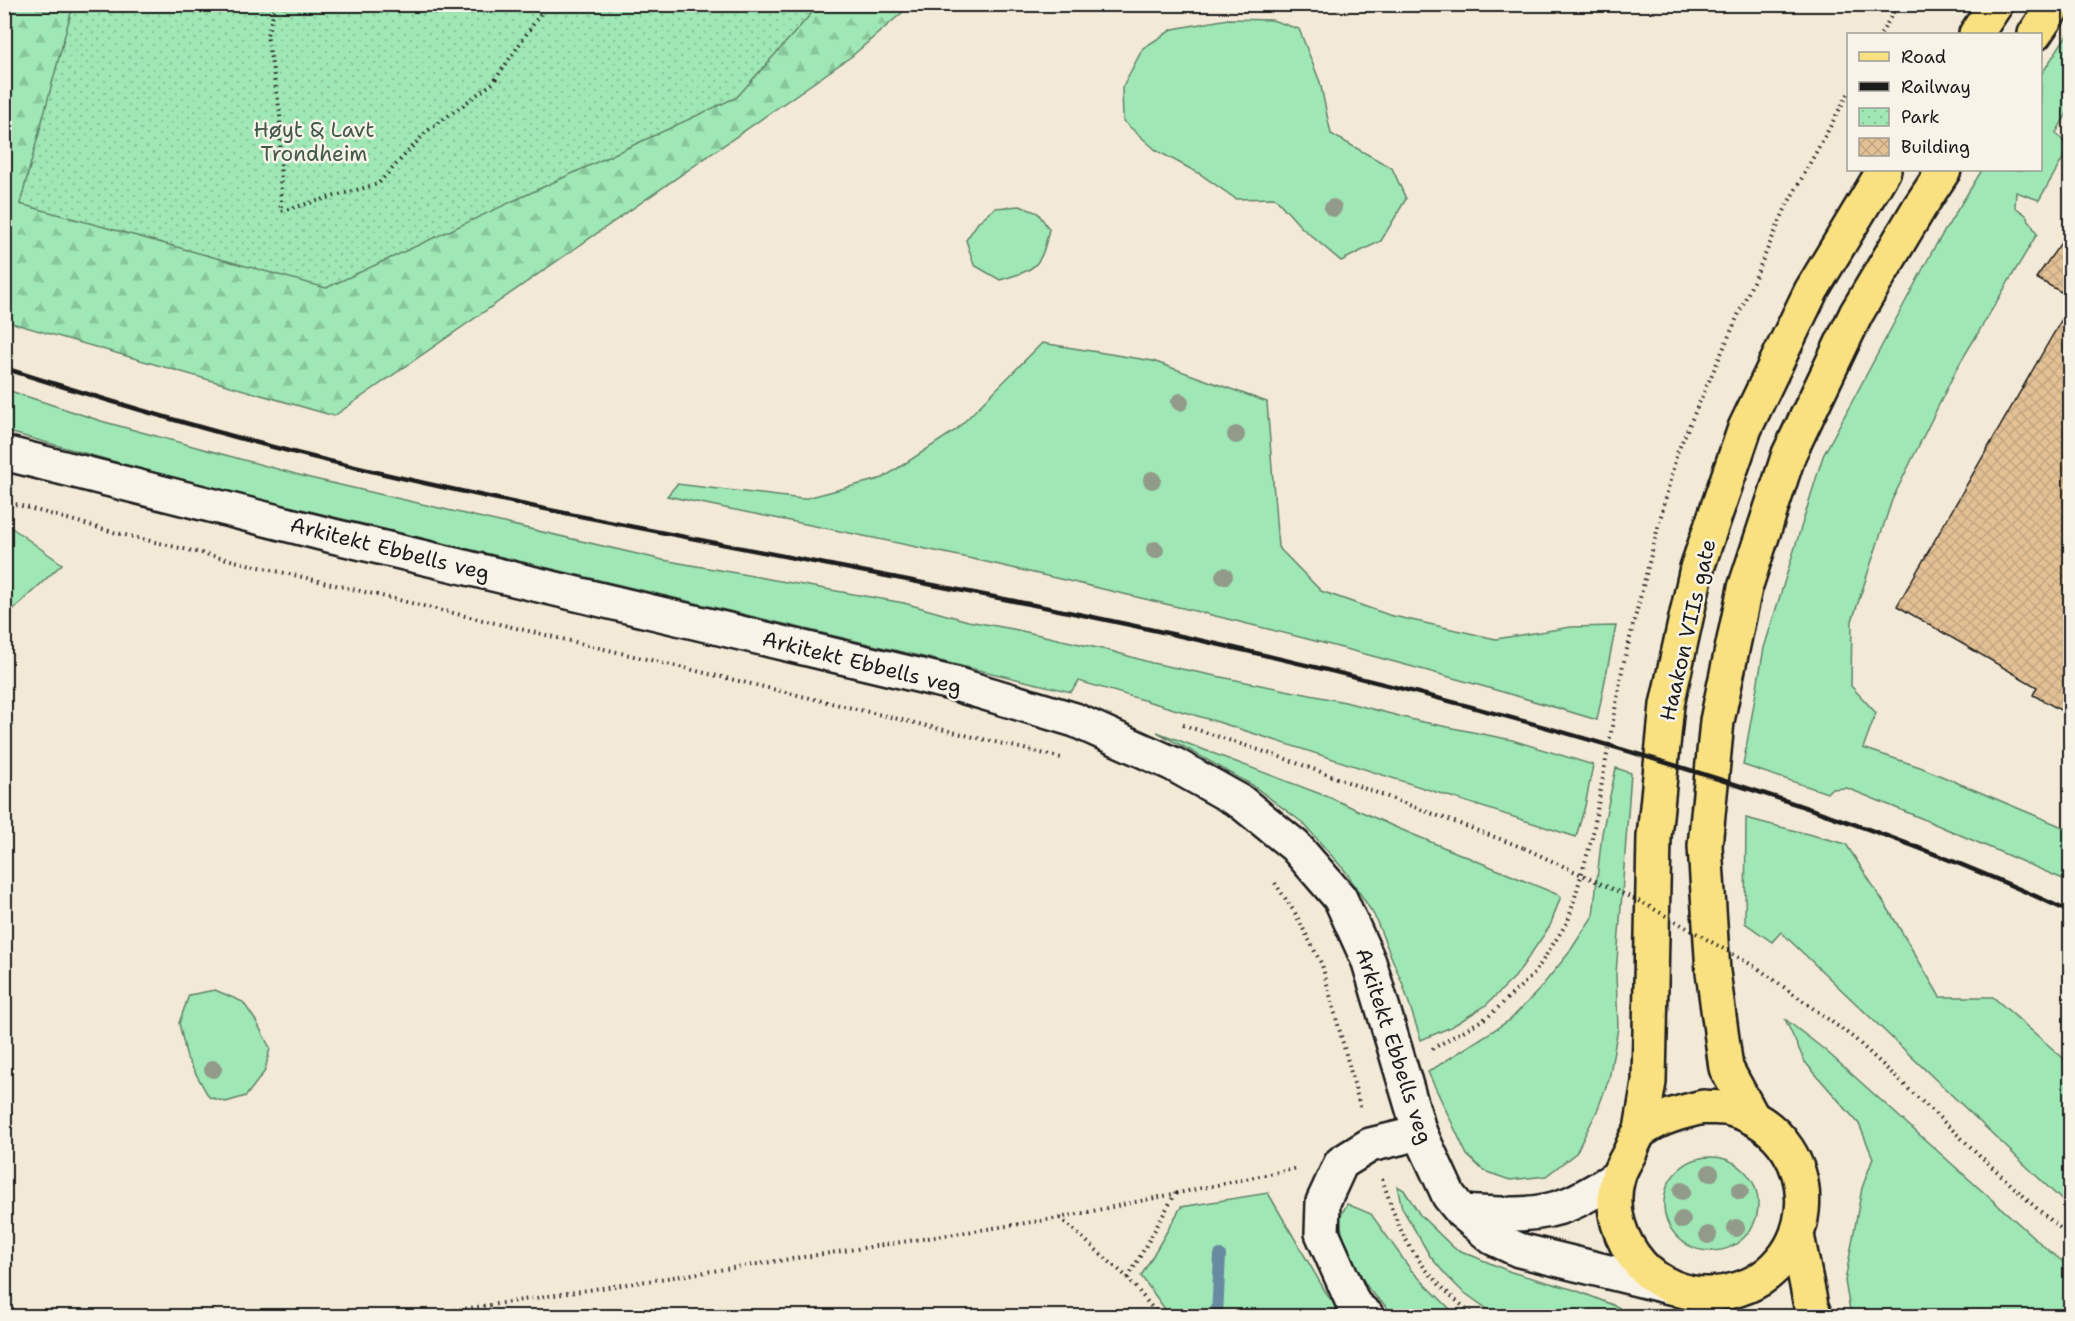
<svg xmlns="http://www.w3.org/2000/svg" width="2075" height="1321" font-family="'Shantell Sans',sans-serif">
  <style>
    .grass { fill: #9fe7b5; stroke: #5e8268; stroke-width: 1.5 }
    .forest { fill: url(#forest-firs); stroke: #5e8268; stroke-width: 1.5 }
    .park { fill: url(#park-dots); stroke: #5e8268; stroke-width: 1.5 }
    .lines { fill: none; stroke-linecap: round; stroke-linejoin: round }
    .stream { stroke: #698ba2; stroke-width: 12 }
    .building { fill: url(#building-cross-hatch); stroke: #1c1c1c; stroke-width: 1.5 }
    .minor-casing { stroke: #1c1c1c; stroke-width: 38 }
    .major-casing { stroke: #1c1c1c; stroke-width: 38 }
    .path { stroke: #1c1c1c; stroke-width: 4; stroke-dasharray: 1.5 4.5; stroke-linecap: butt }
    .minor { stroke: #f7f3e8; stroke-width: 33 }
    .major { stroke: #f9e181; stroke-width: 33 }
    .rail { stroke: #1c1c1c; stroke-width: 4.5 }
    .path-bridge { stroke: #1c1c1c; stroke-width: 4; stroke-dasharray: 1.5 4.5; stroke-linecap: butt }
    .tree { fill: #929a89 }
    .labels { text-anchor: middle; dominant-baseline: central; stroke-width: 5; stroke-linejoin: round; paint-order: stroke }
    .park-label { font-size: 21px; fill: #43594a; stroke: #f7f3e8 }
    .street-label { font-size: 21px; fill: #1c1c1c; stroke: #f7f3e8 }
  </style>
  <defs>
    <pattern id="forest-firs" width="22" height="20" patternUnits="userSpaceOnUse" patternTransform="scale(1.5)"><rect width="22" height="20" fill="#9fe7b5"/><path d="M5 1l3.5 6h-7zM16 11l3.5 6h-7z" fill="#88c69b"/></pattern>
    <pattern id="park-dots" width="8" height="8" patternUnits="userSpaceOnUse" patternTransform="scale(1.5)"><rect width="8" height="8" fill="#9fe7b5"/><path d="M2 2h.1M6 6h.1" fill="none" stroke="#88c69b" stroke-width="1.8" stroke-linecap="round"/></pattern>
    <pattern id="building-cross-hatch" width="8" height="8" patternUnits="userSpaceOnUse" patternTransform="scale(1.5)"><rect width="8" height="8" fill="#e3c195"/><path d="M0 0l8 8M0 8l8-8" fill="none" stroke="#c2a580"/></pattern>
  </defs>
  <rect width="100%" height="100%" fill="#f3e9d7"/>
  <filter id="ink" filterUnits="userSpaceOnUse"><feTurbulence type="fractalNoise" baseFrequency=".0167" numOctaves="2"/><feDisplacementMap in="SourceGraphic" scale="12" xChannelSelector="R" yChannelSelector="G"/><feConvolveMatrix kernelMatrix="1 2 1 2 8 2 1 2 1" color-interpolation-filters="sRGB"/></filter>
  <g filter="url(#ink)">
    <!-- grass -->
    <g class="grass">
      <path d="M1228,19L1272,20L1299,29L1320,82L1331,134L1392,168L1406,199L1381,241L1341,261L1302,228L1275,198L1236,199L1200,174L1157,151L1123,121L1122,88L1143,48L1173,29Z"/>
      <path d="M2070,30V108L2056,133L2069,148L2039,200L2016,192L2015,207L2026,215L2037,234L1957,368L1892,500L1852,621L1851,686L1876,713L1863,748L1920,767L2070,830V882L1916,816L1847,788L1831,789L1827,793L1743,765L1764,648L1823,456L1934,248L1982,170H2040L2041,75Z"/>
      <path d="M1020,206L1038,213L1049,229C1041,267 1037,269 1000,280L974,265L966,240L979,221L995,208Z"/>
      <path d="M1042,343L1153,361L1267,402L1278,547L1321,591L1389,615L1496,639L1571,627L1616,626L1597,720C1408,662 1217,615 1025,571C906,543 786,521 667,496L677,484L803,499L883,478L956,430Z"/>
      <path d="M4,389L101,421L310,478L663,560L904,603L968,621L1013,629L1111,651L1152,663L1345,702L1418,721L1512,740L1593,765L1585,806L1576,837L1218,722L1079,681L1071,692L195,484L5,431Z"/>
      <path d="M5,523L62,564L5,617L4,523Z"/>
      <path d="M1157,732L1331,798L1395,827L1561,896L1550,926L1515,977L1485,1006L1451,1027L1421,1040L1403,985L1374,915L1346,872L1303,823L1252,785Z"/>
      <path d="M1616,768L1631,773L1616,974L1618,1028L1609,1079L1597,1111L1576,1153L1546,1176L1510,1180L1484,1171L1467,1155L1428,1072L1510,1020L1537,992L1568,954L1593,916L1602,833Z"/>
      <path d="M1746,818L1846,844L1890,912L1940,997H1993L2070,1064V1208L1781,932L1772,942L1745,923Z"/>
      <path d="M215,990L243,1002L256,1021L270,1048L265,1071L246,1096L226,1102L209,1097L187,1058L179,1023L189,995Z"/>
      <path d="M1785,1019L1826,1051L2049,1251L2070,1267V1316H1851L1845,1281L1862,1188L1873,1158L1859,1124L1805,1062Z"/>
      <circle cx="1711" cy="1204" r="47"/>
      <path d="M1397,1186L1404,1190L1420,1215L1454,1248L1511,1272L1575,1290L1618,1307L1628,1316H1497L1462,1291L1445,1274L1430,1256L1402,1208Z"/>
      <path d="M1268,1193L1328,1296L1346,1316H1170L1141,1276L1181,1207Z"/>
      <path d="M1347,1204L1371,1214L1411,1270L1457,1316H1396L1370,1291L1351,1260L1342,1234L1340,1217Z"/>
    </g>
    <!-- forest -->
    <path class="forest" d="M4,5H911L852,56L334,416L5,321Z"/>
    <!-- park -->
    <path class="park" d="M73,5V4L819,5L737,97L326,288L20,204Z"/>
    <g class="lines">
      <!-- stream -->
      <path class="stream" d="M1217,1316L1220,1255"/>
    </g>
    <!-- building -->
    <g class="building">
      <path d="M2070,230V297L2036,278Z"/>
      <path d="M2070,305V706L2069,705L2064,712L2033,695L2037,687L1897,606Z"/>
    </g>
    <g class="lines">
      <!-- minor casing -->
      <g class="minor-casing">
        <g id="minor">
          <path d="M4,453L333,536L955,684L1075,720L1173,764L1241,802L1295,846L1340,898L1369,962L1420,1133L1449,1196L1462,1212L1493,1238L1519,1250L1670,1287"/>
          <path d="M1462,1212C1498,1214 1535,1218 1569,1204C1586,1197 1602,1186 1618,1177"/>
          <path d="M1367,1316L1354,1305L1322,1233L1323,1202L1341,1163L1370,1145L1420,1133"/>
        </g>
      </g>
      <!-- major casing -->
      <g class="major-casing">
        <g id="major">
          <path d="M1976,34L1996,4"/>
          <path d="M2035,34L2055,4"/>
          <path d="M1703,1107C1712,1108 1722,1107 1730,1109C1836,1138 1823,1288 1710,1294C1685,1295 1658,1284 1641,1265C1620,1241 1609,1209 1618,1177C1620,1169 1626,1160 1630,1152C1633,1145 1637,1133 1644,1129C1661,1117 1682,1112 1703,1107Z"/>
          <path d="M1753,1118L1726,1068L1713,972L1705,846L1717,721L1745,588L1789,454L1856,314L1919,208L1944,170"/>
          <path d="M1641,1130L1649,1082L1654,837L1667,705L1697,568L1745,428L1811,291L1884,170"/>
          <path d="M1797,1235L1811,1306L1815,1316"/>
        </g>
      </g>
      <!-- path -->
      <g class="path">
        <path d="M276,4L267,35L280,113L281,211L378,184L426,132L493,83L547,4"/>
        <path d="M1881,34L1898,4"/>
        <path d="M4,501L117,533L1062,758"/>
        <path d="M1183,725L1286,759L1524,848"/>
        <path d="M1275,883L1295,913L1322,965L1361,1110"/>
        <path d="M1759,969L1854,1038L2034,1206L2070,1236"/>
        <path d="M1432,1049L1489,1016L1534,974L1568,921L1592,838L1623,665L1677,453L1787,205L1848,94"/>
        <path d="M1382,1179C1388,1195 1393,1213 1400,1228C1416,1263 1445,1294 1476,1316"/>
        <path d="M1060,1218L1128,1278L1159,1316"/>
        <path d="M1128,1278L1176,1192"/>
        <path d="M418,1316L1059,1218L1298,1168"/>
      </g>
      <!-- minor -->
      <use href="#minor" class="minor"/>
      <!-- major -->
      <use href="#major" class="major"/>
      <!-- rail -->
      <path class="rail" d="M4,368C117,404 230,438 346,465C590,523 838,564 1083,615C1280,656 1475,704 1667,763C1804,805 1941,851 2070,912"/>
      <!-- path-bridge -->
      <path class="path-bridge" d="M1524,848L1645,904L1759,969"/>
    </g>
    <!-- trees -->
    <g class="tree">
      <circle cx="1333" cy="208" r="9"/>
      <circle cx="1180" cy="402" r="9"/>
      <circle cx="1236" cy="435" r="9"/>
      <circle cx="1152" cy="480" r="9"/>
      <circle cx="1155" cy="550" r="9"/>
      <circle cx="1224" cy="576" r="9"/>
      <circle cx="213" cy="1069" r="9"/>
      <circle cx="1710" cy="1173" r="9"/>
      <circle cx="1682" cy="1191" r="9"/>
      <circle cx="1740" cy="1191" r="9"/>
      <circle cx="1682" cy="1220" r="9"/>
      <circle cx="1736" cy="1228" r="9"/>
      <circle cx="1708" cy="1235" r="9"/>
    </g>
  </g>
  <g class="labels">
    <!-- park labels -->
    <g class="park-label">
      <text x="314" y="130">Høyt &amp; Lavt<tspan x="314" dy="24">Trondheim</tspan></text>
    </g>
    <!-- street labels -->
    <g class="street-label">
      <text transform="translate(390 549) rotate(14)">Arkitekt Ebbells veg</text>
      <text transform="translate(1688 630) rotate(-77)">Haakon VIIs gate</text>
      <text transform="translate(862 663) rotate(14)">Arkitekt Ebbells veg</text>
      <text transform="translate(1394 1046) rotate(72)">Arkitekt Ebbells veg</text>
    </g>
  </g>
  <!-- margin -->
  <rect width="2075" height="1321" fill="none" stroke="#f7f3e8" stroke-width="24"/>
  <rect x="12" y="12" width="2051" height="1297" fill="none" stroke="#1c1c1c" stroke-width="2" filter="url(#ink)"/>
  <!-- legend -->
  <rect x="1847" y="33" width="195" height="138" fill="#f7f3e8" stroke="#9f9d96" stroke-width="1.5"/>
  <rect x="1859" y="52" width="30" height="9" fill="#f9e181" stroke="#9f9d96" stroke-width="1.5"/>
  <text x="1901" y="63" font-size="18" fill="#1c1c1c">Road</text>
  <rect x="1859" y="82" width="30" height="9" fill="#1c1c1c" stroke="#9f9d96" stroke-width="1.5"/>
  <text x="1901" y="93" font-size="18" fill="#1c1c1c">Railway</text>
  <rect x="1859" y="108" width="30" height="18" fill="url(#park-dots)" stroke="#9f9d96" stroke-width="1.5"/>
  <text x="1901" y="123" font-size="18" fill="#1c1c1c">Park</text>
  <rect x="1859" y="138" width="30" height="18" fill="url(#building-cross-hatch)" stroke="#9f9d96" stroke-width="1.5"/>
  <text x="1901" y="153" font-size="18" fill="#1c1c1c">Building</text>
</svg>
